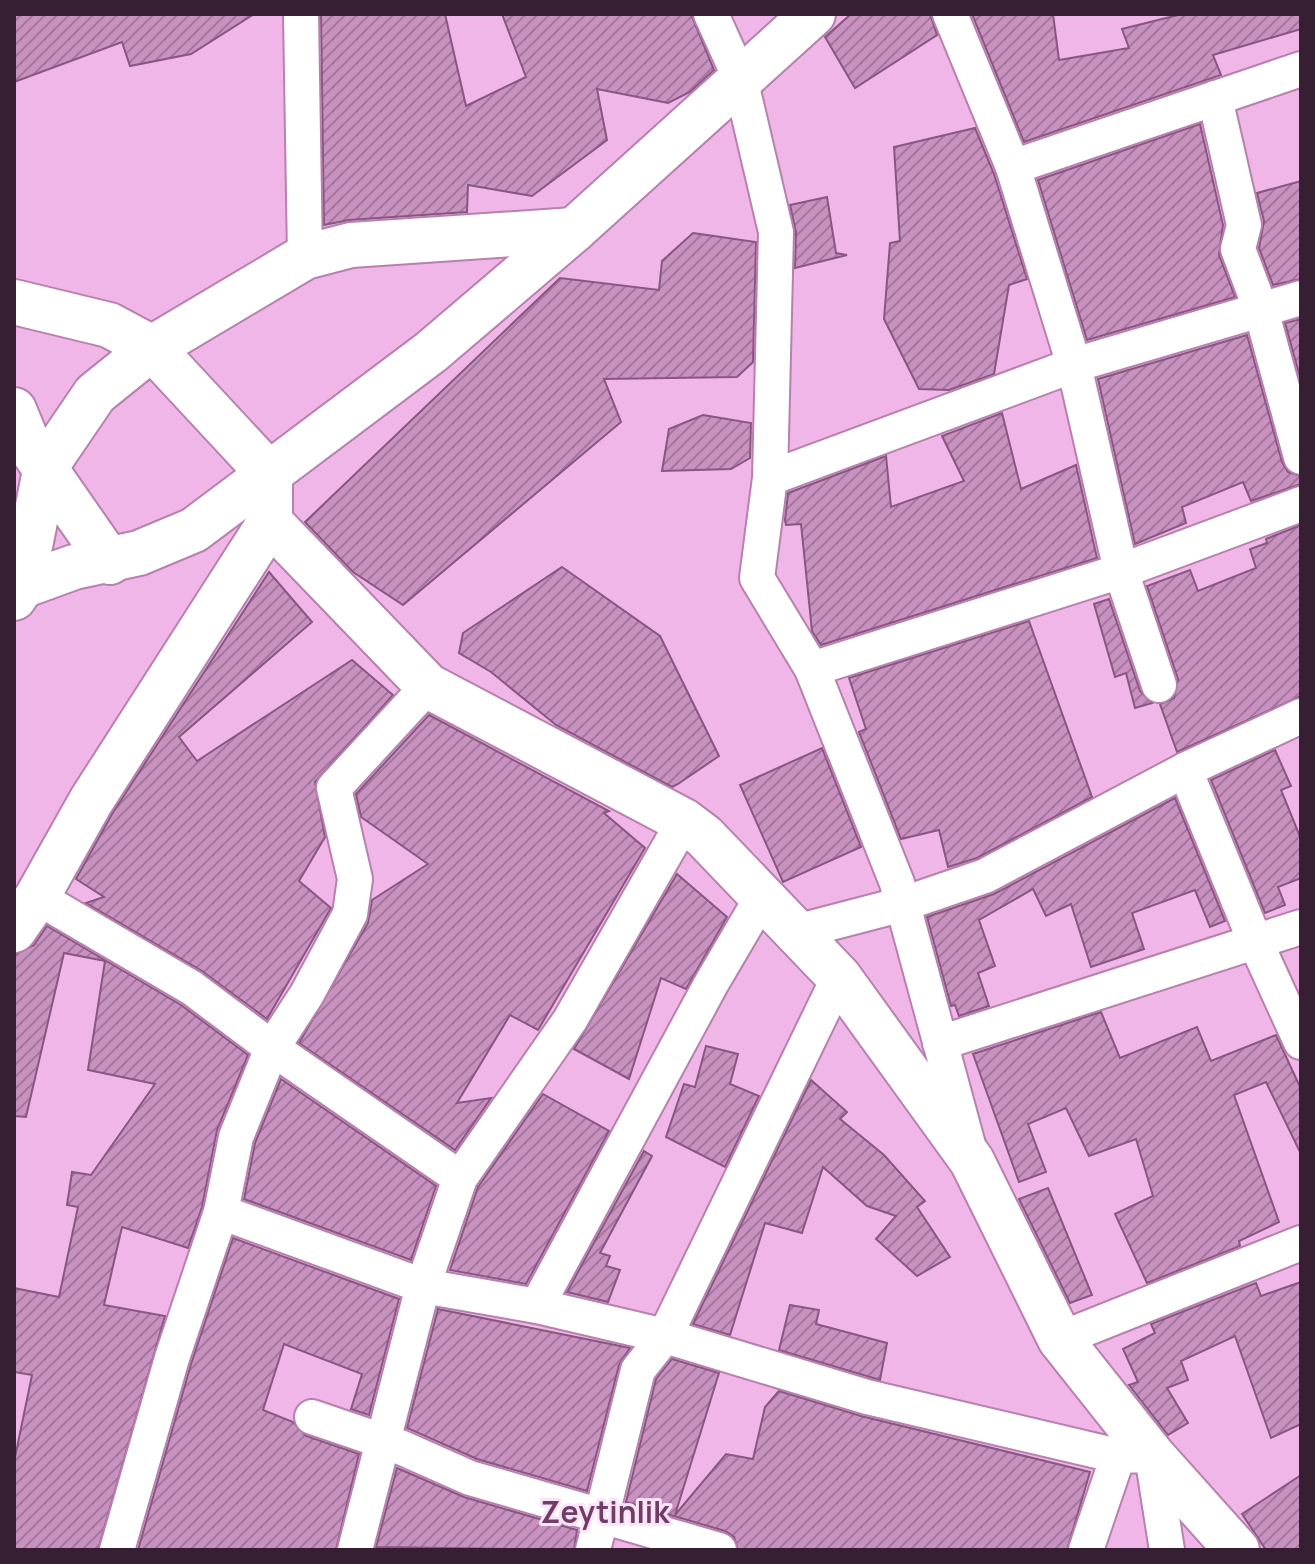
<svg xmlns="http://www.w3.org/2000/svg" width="1315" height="1564" font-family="Manrope,sans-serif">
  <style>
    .building { fill: url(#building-hatch); stroke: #895582; stroke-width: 2 }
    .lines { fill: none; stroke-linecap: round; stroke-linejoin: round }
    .street-casing { stroke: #b780ae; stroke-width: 38 }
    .secondary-casing { stroke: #b780ae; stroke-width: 48 }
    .street { stroke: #fff; stroke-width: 34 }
    .secondary { stroke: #fff; stroke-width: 44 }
    .labels { text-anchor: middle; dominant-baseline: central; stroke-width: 6; stroke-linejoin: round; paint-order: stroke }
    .district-label { font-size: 30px; font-weight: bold; fill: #703d69; stroke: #fce4f8 }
  </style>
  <defs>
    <pattern id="building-hatch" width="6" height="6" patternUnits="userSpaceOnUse" patternTransform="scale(2)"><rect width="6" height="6" fill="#c991c0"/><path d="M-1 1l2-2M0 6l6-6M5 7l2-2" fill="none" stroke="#a4769d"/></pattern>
  </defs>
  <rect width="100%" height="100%" fill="#f0b6e7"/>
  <!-- building -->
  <g class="building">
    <path d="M14,14H254L191,54L130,66L122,42L14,82Z"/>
    <path d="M321,14H445L466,106L526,77L502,14H691L714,70L690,92L668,103L597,89L607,140L532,196L468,185L467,212L349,220L324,225Z"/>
    <path d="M851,14H930L937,35L855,88L825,37Z"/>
    <path d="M972,14H1053L1059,60L1129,48L1122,29L1182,14H1301V29L1213,55L1221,75L1024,142Z"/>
    <path d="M1200,124L1223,225L1219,255L1235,297L1087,340L1038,180Z"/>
    <path d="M975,128L994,174L1027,279L1009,285L994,374L949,390L919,389L884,319L890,243L900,241L894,147Z"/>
    <path d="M1301,181V279L1273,285L1259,248L1264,221L1257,193Z"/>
    <path d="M827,197L836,253L847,255L795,268L796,232L790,205Z"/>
    <path d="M693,233L756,242L753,362L737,377L604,379L621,422L403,605L353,572L305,522L560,278L659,290L662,261Z"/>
    <path d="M1301,319V381L1285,323Z"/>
    <path d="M1247,335L1282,462L1288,472L1301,476V484L1251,501L1243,482L1182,507L1186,523L1135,544L1098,379Z"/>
    <path d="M1002,413L1021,489L1076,465L1097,558L821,645L812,631L801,524L786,525L785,520L788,493L886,456L891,507L964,481L942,436Z"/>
    <path d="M703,415L751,423L750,458L731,469L662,471L669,429Z"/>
    <path d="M1301,525V696L1177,752L1160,704L1174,698L1178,679L1147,586L1190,570L1198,591L1256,568L1250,549L1267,543L1266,539Z"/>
    <path d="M562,567L660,636L719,756L678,784L672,787L556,725L491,672L459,653L463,633Z"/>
    <path d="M269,572L312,622L179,737L197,761L352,660L393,695L315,782L325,837L299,881L331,908L267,1019L202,971L86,903L104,897L76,879L112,814Z"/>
    <path d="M1109,599L1140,691L1152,703L1135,708L1126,673L1115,677L1094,604Z"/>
    <path d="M1029,621L1092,797L977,858L948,867L939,830L901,839L859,732L866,729L849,678Z"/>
    <path d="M429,715L609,811L604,813L645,848L538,1030L510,1015L457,1103L491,1098L455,1150L299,1043L368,923L372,900L428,864L361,817L356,794Z"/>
    <path d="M822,748L861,847L783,882L740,785Z"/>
    <path d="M1275,750L1291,786L1281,790L1301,839V878L1278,887L1285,905L1265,913L1211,780Z"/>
    <path d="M1175,798L1225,921L1210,927L1195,890L1132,913L1144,949L1091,967L1071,904L1046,916L1033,889L979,920L995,966L978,973L989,1006L959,1016L955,1005L951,1006L927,917L994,894Z"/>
    <path d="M677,874L727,917L686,989L661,978L629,1079L574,1049Z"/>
    <path d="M47,926L181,1005L248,1055L217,1130L202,1207L188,1248L122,1227L104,1305L165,1316L98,1550H14V1462L32,1375L14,1372V1288L59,1297L78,1207L67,1205L72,1172L91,1175L155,1084L88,1070L105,961L64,953L26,1117L14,1116V955L34,945Z"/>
    <path d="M1101,1012L1120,1058L1197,1027L1211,1061L1276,1035L1301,1089V1154L1266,1082L1234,1095L1279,1222L1239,1241L1240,1246L1147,1283L1115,1214L1153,1196L1136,1139L1089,1156L1066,1108L1028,1124L1046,1172L1019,1182L973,1054Z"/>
    <path d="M706,1046L738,1054L730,1084L759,1096L725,1167L666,1137L684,1084L695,1087Z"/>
    <path d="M281,1079L436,1186L411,1260L244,1199L255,1143Z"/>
    <path d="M811,1080L847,1112L840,1119L884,1155L925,1201L917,1207L950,1257L917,1276L876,1239L896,1216L867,1206L823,1167L802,1233L765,1223L730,1335L693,1324Z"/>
    <path d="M543,1094L609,1131L526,1284L450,1270L478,1187Z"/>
    <path d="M644,1151L652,1156L600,1253L610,1256L606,1266L620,1270L608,1302L567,1292Z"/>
    <path d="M1048,1188L1092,1295L1070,1303L1019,1199Z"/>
    <path d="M233,1238L399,1299L369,1415L351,1409L362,1374L284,1344L263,1410L293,1422L306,1436L359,1454L336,1550H138L191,1364Z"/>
    <path d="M1301,1282V1424L1271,1438L1235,1336L1181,1361L1188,1380L1167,1388L1188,1423L1168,1435L1129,1385L1138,1382L1123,1349L1155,1333L1151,1324L1256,1283L1261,1296Z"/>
    <path d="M790,1305L819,1310L816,1324L887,1343L880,1380L779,1350Z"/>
    <path d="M438,1309L630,1348L619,1365L587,1491L477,1459L407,1428Z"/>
    <path d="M672,1359L719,1373L675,1515L726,1454L753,1459L765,1407L779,1391L861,1416L1090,1472L1067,1550H738L734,1537L725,1531L626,1502L656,1379Z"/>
    <path d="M397,1468L464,1497L577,1530L574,1550L376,1547Z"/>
    <path d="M1301,1475V1550H1266L1242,1514Z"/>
  </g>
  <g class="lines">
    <!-- street casing -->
    <g class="street-casing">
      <g id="street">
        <path d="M301,14L305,257"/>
        <path d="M711,14L740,78L776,232L770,478L757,578L812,669L897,883L968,1145"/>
        <path d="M950,14L1013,167L1074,365L1121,571L1159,685"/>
        <path d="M1215,98L1244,225L1238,249L1261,310L1301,457"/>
        <path d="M1013,167L1301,69"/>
        <path d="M770,478L1074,365L1301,298"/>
        <path d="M812,669L1121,571L1301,504"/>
        <path d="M1185,770L1255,941L1301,1042"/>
        <path d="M37,897L192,988L272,1048L460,1178"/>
        <path d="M796,932L903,904L985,876L1185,770L1301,716"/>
        <path d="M940,1043L1301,927"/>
        <path d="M221,1212L423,1286L537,1306L665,1336L867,1397L1118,1456"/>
        <path d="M537,1306L711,984L762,897"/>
        <path d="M1060,1339L1301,1243"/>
        <path d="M312,1417L400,1447L470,1478L719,1550"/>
        <path d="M117,1550L172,1358L221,1212L236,1137L272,1048L307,994L350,914L355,879L334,788L428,686"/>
        <path d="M355,1550L423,1286L460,1178L570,1020L684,821"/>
        <path d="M593,1550L638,1370L665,1336L839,977"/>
        <path d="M1086,1550L1118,1456L1152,1455L1167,1550"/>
      </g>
    </g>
    <!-- secondary casing -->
    <g class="secondary-casing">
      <g id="secondary">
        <path d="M14,302L109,325L152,348L270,475V522L428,686L684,821L704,836L839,977L972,1161L1060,1339L1152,1455L1237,1550"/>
        <path d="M14,410L28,444L110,562"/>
        <path d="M22,586L74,567L139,553L194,530L431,352L574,230L813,14"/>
        <path d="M14,598L22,586L46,466L95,394L152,348L305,257L351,245L574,230"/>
        <path d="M14,930L37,897L91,801L270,522"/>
      </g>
    </g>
    <!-- street -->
    <use href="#street" class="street"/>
    <!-- secondary -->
    <use href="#secondary" class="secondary"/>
  </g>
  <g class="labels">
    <!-- district labels -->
    <g class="district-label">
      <text x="605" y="1511">Zeytinlik</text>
    </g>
  </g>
  <!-- border -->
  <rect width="1315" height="1564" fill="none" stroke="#361f32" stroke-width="32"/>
</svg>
